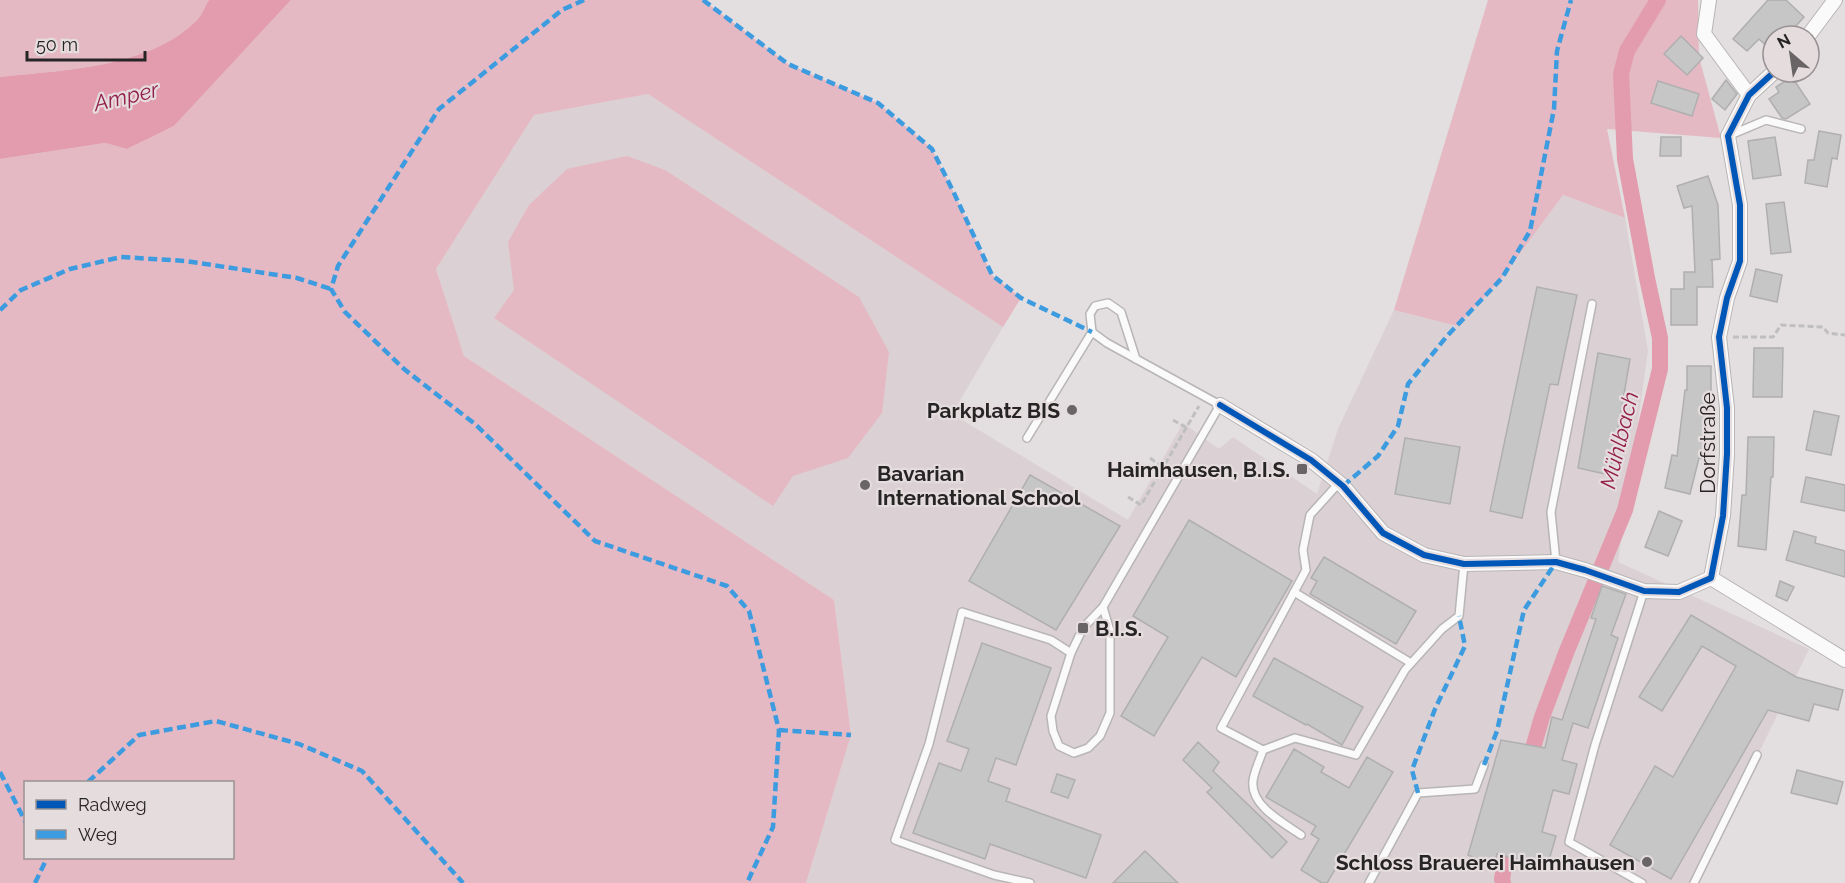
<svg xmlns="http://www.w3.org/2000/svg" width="1845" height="883" font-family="Raleway,sans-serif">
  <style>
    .built { fill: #dbd0d3 }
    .green { fill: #e4b9c4; fill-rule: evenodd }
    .water { fill: #e29cae }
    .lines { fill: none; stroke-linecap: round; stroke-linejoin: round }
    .canal { stroke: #e29cae; stroke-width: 16 }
    .building { fill: #c7c6c7; stroke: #b0afb0; stroke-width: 1.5 }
    .lane-casing { stroke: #b8b5b5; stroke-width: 10 }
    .street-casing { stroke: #b8b5b5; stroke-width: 16 }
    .path { stroke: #bfbfbf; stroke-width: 3; stroke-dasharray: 6 3; stroke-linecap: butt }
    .lane { stroke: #fbfafa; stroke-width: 7 }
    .street { stroke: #fbfafa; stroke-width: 14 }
    .quiet { stroke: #3d9ce0; stroke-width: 4.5; stroke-dasharray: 9 4.5; stroke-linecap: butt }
    .cycleway-casing { stroke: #e5dcde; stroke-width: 10 }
    .cycleway { stroke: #0057b8; stroke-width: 6 }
    .poi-dot { fill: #696566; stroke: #e5dcde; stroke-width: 2 }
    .labels { text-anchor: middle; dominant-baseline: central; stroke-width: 4.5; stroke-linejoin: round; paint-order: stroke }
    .poi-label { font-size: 21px; font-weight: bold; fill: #272425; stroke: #e5dcde; text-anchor: end }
    .street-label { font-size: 21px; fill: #272425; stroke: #e5dcde }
    .water-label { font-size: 22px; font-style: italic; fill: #931f4a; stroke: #e5dcde }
  </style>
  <rect width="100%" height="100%" fill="#e3dedf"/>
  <!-- built -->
  <path class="built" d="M648,94L1003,327L952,414L1128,520L1183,423L1219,449L1233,437L1317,494L1338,429L1394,310L1457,326L1502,278L1563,195L1625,218L1648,351L1618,562L1809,649L1696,883H806L851,735L834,600L464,356L436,269L534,115Z"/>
  <!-- green -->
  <g class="green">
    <path d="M0,0H209C205,6 202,15 197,20C150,68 63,70 0,77Z"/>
    <path d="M291,0H703L788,64L878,103L932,149L954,193L992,275L1021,298L1003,327L648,94L534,115L436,269L464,356L834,600L851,735L806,883H0V159L105,143L127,149L174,126ZM26,782H232V858H26Z"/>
    <path d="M1488,0H1698L1699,57L1721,138L1607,129L1625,218L1563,195L1502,278L1457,326L1394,310Z"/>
    <path d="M627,156L665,170L859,297L889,352L882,413L848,458L793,476L773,506L494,318L514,290L508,242L529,205L567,169Z"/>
  </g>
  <!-- water -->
  <path class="water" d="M209,0H291L174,126L127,149L105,143L0,159V77C63,70 150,68 197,20C202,15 205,6 209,0Z"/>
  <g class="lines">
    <!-- canal -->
    <g class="canal">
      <path d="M1528,765L1542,717L1566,653L1625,510L1660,369V338L1647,278L1625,159L1621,74L1627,51L1658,0"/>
      <path d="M1503,883L1502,879L1510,834"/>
    </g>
  </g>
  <!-- building -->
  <g class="building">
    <path d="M1768,0H1786L1804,17L1787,36H1773V52L1759,39L1747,51L1733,39Z"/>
    <path d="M1681,36L1703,58L1687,75L1664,54Z"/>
    <path d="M1792,77L1810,104L1786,119L1782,118L1769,99L1779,92L1776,87Z"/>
    <path d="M1726,80L1737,94L1725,110L1712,99Z"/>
    <path d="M1658,81L1699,94L1692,116L1651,103Z"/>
    <path d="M1819,131L1841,135L1837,159L1832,158L1827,187L1805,183L1808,160H1814Z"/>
    <path d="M1661,137H1681V156H1660Z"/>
    <path d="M1775,137L1781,175L1753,179L1748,141Z"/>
    <path d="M1708,176L1718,205L1720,259L1710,260H1712L1713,287H1697V325H1671V289H1684V272H1695L1692,206L1684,208L1677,186Z"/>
    <path d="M1784,202L1791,252L1771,254L1766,204Z"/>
    <path d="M1756,269L1782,275L1777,302L1750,296Z"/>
    <path d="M1537,287L1577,295L1558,385L1550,384L1522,518L1490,511Z"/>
    <path d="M1754,348H1783L1782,397H1753Z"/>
    <path d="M1598,353L1630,359L1610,475L1578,468Z"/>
    <path d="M1687,366H1711V394L1705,444L1710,445L1706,460L1699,458L1690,494L1665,488L1672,455L1677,456L1685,390H1687Z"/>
    <path d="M1814,411L1839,416L1831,455L1806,450Z"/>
    <path d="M1748,437H1774L1773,477H1771L1766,550L1738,546L1742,495H1746Z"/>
    <path d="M1405,438L1460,447L1450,504L1395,494Z"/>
    <path d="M1030,475L1120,526L1056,630L969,581Z"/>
    <path d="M1806,477L1845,485V511L1801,502Z"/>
    <path d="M1659,511L1682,521L1668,556L1645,547Z"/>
    <path d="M1189,520L1292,581L1236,677L1202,657L1154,736L1121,716L1168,637L1133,616Z"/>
    <path d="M1794,531L1816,537L1815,543L1845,551V577L1786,560Z"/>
    <path d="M1324,557L1416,611L1396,644L1310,594L1317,581L1311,578Z"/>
    <path d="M1780,581L1794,587L1787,601L1776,596Z"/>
    <path d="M1602,586L1626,594L1611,635L1618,638L1588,728L1573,723L1562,760L1577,764L1569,794L1553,790L1542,832L1556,836L1547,867L1497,854L1494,867L1468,855L1501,740L1545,748L1552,717L1562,720L1596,619L1591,618Z"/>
    <path d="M1691,615L1796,677L1843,690L1838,710L1814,704L1809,721L1768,710L1671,879L1610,845L1655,766L1673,777L1736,666L1702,646L1662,711L1639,697Z"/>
    <path d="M982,643L1051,668L1016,765L996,758L988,781L1010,789L1006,801L1101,835L1086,878L990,844L985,859L913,833L939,763L961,771L969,749L947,741Z"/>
    <path d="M1274,658L1363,707L1342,745L1307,724L1306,725L1253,696Z"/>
    <path d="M1198,742L1219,762L1213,771L1287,842L1272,858L1207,792L1212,788L1183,760Z"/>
    <path d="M1294,749L1324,767L1321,772L1349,788L1367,757L1393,772L1327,883H1322L1301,870L1319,839L1311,834L1316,826L1266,797Z"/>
    <path d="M1797,770L1843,782L1837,804L1791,793Z"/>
    <path d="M1057,774L1075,780L1068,798L1051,792Z"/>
    <path d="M1145,851L1178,883H1113Z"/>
  </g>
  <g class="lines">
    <!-- lane casing -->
    <g class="lane-casing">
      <g id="lane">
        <path d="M1728,136L1766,120L1801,129"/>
        <path d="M1092,332L1107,343L1220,405L1103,607L1083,628L1071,653L1051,716L1053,731L1059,746L1074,753L1088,748L1100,736L1110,713V631L1103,607"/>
        <path d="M1027,438L1092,332L1090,314L1095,306L1108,303L1121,312L1136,359"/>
        <path d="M1556,562L1551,512L1592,304"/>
        <path d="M1294,592L1411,663"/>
        <path d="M1263,750L1221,728L1306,570L1303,550L1310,515L1339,483"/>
        <path d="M1263,750L1295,738L1356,755L1405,670L1442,629L1459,616L1464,564"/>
        <path d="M1263,750C1260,760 1254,771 1253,781C1250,806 1284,823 1301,835"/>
        <path d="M1030,883L994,875L895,840L929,744L962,612L1051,640L1071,653"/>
        <path d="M1369,883L1418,793L1475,789L1484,765"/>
        <path d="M1642,883L1569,842L1595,745L1644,591"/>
        <path d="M1694,883L1757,755"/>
      </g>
    </g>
    <!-- street casing -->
    <g class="street-casing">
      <g id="street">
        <path d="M1709,0L1704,34L1749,95"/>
        <path d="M1808,36L1835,0"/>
        <path d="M1220,405L1311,460L1343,486L1383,533L1424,555L1464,564L1556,562L1585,570L1644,591L1679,592L1711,578"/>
        <path d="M1711,578L1723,516L1727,454V408L1719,337L1727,298L1740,261V205L1728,136L1749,95L1774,72"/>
        <path d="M1711,578L1845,660"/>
      </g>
    </g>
    <!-- path -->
    <g class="path">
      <path d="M1733,337H1773L1781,325L1823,327L1828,333L1845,335"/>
      <path d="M1173,420L1187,428"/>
      <path d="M1150,458L1163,467"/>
      <path d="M1128,497L1141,505L1199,406"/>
    </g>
    <!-- lane -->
    <use href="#lane" class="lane"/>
    <!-- street -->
    <use href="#street" class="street"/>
    <!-- quiet -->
    <g class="quiet">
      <path d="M584,0L562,10L439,109L338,266L331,289L345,312L404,369L475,424L595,541L727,586L749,611L779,730L773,827L747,883"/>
      <path d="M703,0L788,64L878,103L932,149L954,193L992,275L1021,298L1092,332"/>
      <path d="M0,310L21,290L70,269L121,257L186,261L297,278L331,289"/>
      <path d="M1343,486L1378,456L1398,426L1408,384L1447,336L1502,278L1530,231L1554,109L1557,51L1571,0"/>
      <path d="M779,730L851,735"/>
      <path d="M1484,765L1497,731L1524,610L1556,562"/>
      <path d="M0,772L26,823"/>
      <path d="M88,782L139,735L216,721L299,744L362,771L463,883"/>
      <path d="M1418,793L1412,770L1435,709L1465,646L1459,616"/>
      <path d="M35,883L47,858"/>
    </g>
    <!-- cycleway casing -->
    <g class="cycleway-casing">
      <path id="cycleway" d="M1220,405L1311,460L1343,486L1383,533L1424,555L1464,564L1556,562L1585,570L1644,591L1679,592L1711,578L1723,516L1727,454V408L1719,337L1727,298L1740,261V205L1728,136L1749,95L1774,72"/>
    </g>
    <!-- cycleway -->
    <use href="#cycleway" class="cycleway"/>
  </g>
  <!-- markers -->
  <g class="poi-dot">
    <circle cx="1072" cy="410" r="6"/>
    <rect x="1296" y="463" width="12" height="12" rx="3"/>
    <circle cx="865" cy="485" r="6"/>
    <rect x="1077" y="622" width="12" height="12" rx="3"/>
    <circle cx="1647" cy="862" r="6"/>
  </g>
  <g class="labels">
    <!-- poi labels -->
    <g class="poi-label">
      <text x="1060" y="410">Parkplatz BIS</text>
      <text x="1290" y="469">Haimhausen, B.I.S.</text>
      <text x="877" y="473" text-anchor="start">Bavarian<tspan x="877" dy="24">International School</tspan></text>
      <text x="1095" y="628" text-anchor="start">B.I.S.</text>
      <text x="1635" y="862">Schloss Brauerei Haimhausen</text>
    </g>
    <!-- street labels -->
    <g class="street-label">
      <text transform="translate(1707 443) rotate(-90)">Dorfstraße</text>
    </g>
    <!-- water labels -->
    <g class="water-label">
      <text transform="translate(126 96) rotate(-13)">Amper</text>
      <text transform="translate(1619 440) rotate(-76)">Mühlbach</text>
    </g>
  </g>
  <!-- legend -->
  <rect x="24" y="781" width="210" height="78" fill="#e5dcde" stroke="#999294" stroke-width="1.5"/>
  <rect x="36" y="800" width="30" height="9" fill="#0057b8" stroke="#999294" stroke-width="1.5"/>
  <text x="78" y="811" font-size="18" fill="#272425">Radweg</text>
  <rect x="36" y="830" width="30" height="9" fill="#3d9ce0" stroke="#999294" stroke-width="1.5"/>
  <text x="78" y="841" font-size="18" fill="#272425">Weg</text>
  <!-- north arrow -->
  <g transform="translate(1791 54) rotate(331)"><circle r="28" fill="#e5dcde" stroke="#999294" stroke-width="1.5"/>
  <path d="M0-4.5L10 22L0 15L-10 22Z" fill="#696566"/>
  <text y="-9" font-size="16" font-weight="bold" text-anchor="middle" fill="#272425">N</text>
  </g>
  <!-- scale -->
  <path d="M27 51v9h118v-9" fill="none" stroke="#272425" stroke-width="3"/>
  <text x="36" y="51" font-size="18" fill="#272425" stroke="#e5dcde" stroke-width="4.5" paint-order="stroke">50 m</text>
</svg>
